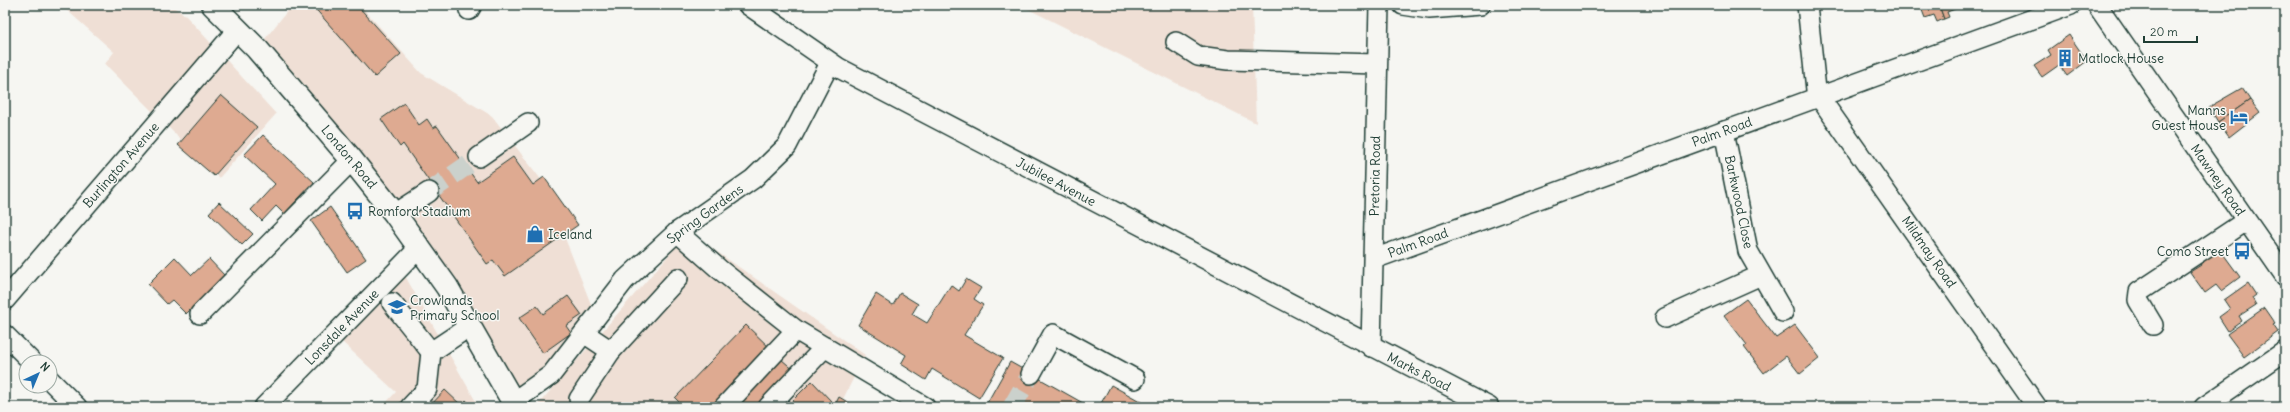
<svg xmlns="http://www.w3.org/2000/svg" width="2290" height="412" font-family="Delius,sans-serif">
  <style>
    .built { fill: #efdfd5 }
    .building { fill: #deaa91; stroke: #1f3d34 }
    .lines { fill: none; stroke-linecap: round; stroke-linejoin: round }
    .minor-tunnel { stroke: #cbd1cc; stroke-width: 19; stroke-dasharray: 19 10; stroke-linecap: butt }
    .minor-casing { stroke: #1f3d34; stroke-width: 22 }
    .major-casing { stroke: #1f3d34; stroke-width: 25 }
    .minor { stroke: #f6f6f2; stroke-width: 19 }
    .major { stroke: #f6f6f2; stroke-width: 22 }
    .labels { text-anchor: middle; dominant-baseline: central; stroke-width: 3; stroke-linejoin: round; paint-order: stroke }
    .poi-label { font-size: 13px; fill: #1f3d34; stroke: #f6f6f2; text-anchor: start }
    .street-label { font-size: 13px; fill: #1f3d34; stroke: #f6f6f2 }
  </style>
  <rect width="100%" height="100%" fill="#f6f6f2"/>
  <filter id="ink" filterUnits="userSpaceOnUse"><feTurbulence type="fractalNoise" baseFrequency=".025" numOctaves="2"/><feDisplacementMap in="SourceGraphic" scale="8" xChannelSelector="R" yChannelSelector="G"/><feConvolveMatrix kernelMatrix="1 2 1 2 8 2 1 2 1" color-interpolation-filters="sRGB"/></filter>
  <g filter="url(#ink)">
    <!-- built -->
    <g class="built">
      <path d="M61,5H171L186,16L276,114L219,178L105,64L114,52Z"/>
      <path d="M292,5H360L421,73L492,116L543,182L596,317L513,402L470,326L257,49Z"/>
      <path d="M1020,5H1252L1256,123Z"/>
      <path d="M700,240L865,355L839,407H536L676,247Z"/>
      <path d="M404,274L479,407H382L396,392L341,341Z"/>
    </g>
    <!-- building -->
    <g class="building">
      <path d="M312,5H357L401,54L375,77Z"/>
      <path d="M1920,5H1939L1944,19L1937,22L1934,15L1925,18Z"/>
      <path d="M1939,5H1953L1955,9L1947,12L1949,17L1944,19Z"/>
      <path d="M2069,35L2087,61L2067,76L2059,65L2042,77L2034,66L2051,55L2048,50Z"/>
      <path d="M2242,88L2250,100L2218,122L2209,107Z"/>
      <path d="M221,95L257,127L214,176L178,145Z"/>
      <path d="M2250,100L2260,113L2229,137L2218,122Z"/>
      <path d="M404,103L419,125L427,119L433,128L437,126L477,182L513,157L533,185L544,177L578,225L505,276L493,260L487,264L403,144L400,147L381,119Z"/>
      <path d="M263,135L314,182L284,214L276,206L262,221L251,210L275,184L244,155Z"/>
      <path d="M219,202L253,234L242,245L209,213Z"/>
      <path d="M330,207L366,259L347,272L311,221Z"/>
      <path d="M2216,244L2240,277L2221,291L2216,285L2205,293L2190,272L2201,265L2196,258Z"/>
      <path d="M175,257L192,275L209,259L225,276L186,314L172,300L167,304L148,284Z"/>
      <path d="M966,279L981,288L974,299L983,305L964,335L1003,358L979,398L932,369L926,380L901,364L906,355L858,325L876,294L893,305L900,293L918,304L912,314L927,323L951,285L959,291Z"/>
      <path d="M2248,283L2256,295L2252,298L2256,305L2239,316L2242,321L2228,331L2219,317L2230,309L2224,300Z"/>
      <path d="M568,296L582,315L566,326L571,333L543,353L519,318L537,306L543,314Z"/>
      <path d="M1746,299L1776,338L1795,325L1820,358L1800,374L1786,356L1764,373L1744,347L1747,345L1724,315Z"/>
      <path d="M2264,308L2275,324L2273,325L2278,332L2244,357L2227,334Z"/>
      <path d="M746,325L772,350L716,407H684L675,398Z"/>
      <path d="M781,359L796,372L764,407H729Z"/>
      <path d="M1010,362L1090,407H995L987,403Z"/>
      <path d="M812,381L831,401L826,407H786Z"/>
      <path d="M1111,385L1149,406V407H1099Z"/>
      <path d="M445,390L461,405L466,400L473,407H429Z"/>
      <path d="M839,397L856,407H834Z"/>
    </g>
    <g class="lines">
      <!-- minor-tunnel -->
      <g class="minor-tunnel">
        <path d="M429,192L479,157"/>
        <path d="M1012,407L1031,374"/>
      </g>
      <!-- minor casing -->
      <g class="minor-casing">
        <g id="minor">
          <path d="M748,5L839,68L1489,407"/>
          <path d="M1403,5L1429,9L1480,5"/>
          <path d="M1807,5L1817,99"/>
          <path d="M2097,5L2285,276"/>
          <path d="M469,10L472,5"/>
          <path d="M1176,42L1198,56L1228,60L1377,64"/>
          <path d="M1820,98L2037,407"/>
          <path d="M1724,131L1748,251L1783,312"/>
          <path d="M479,157L528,123"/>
          <path d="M395,214L429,192"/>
          <path d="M677,232L719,269L796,330L925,407"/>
          <path d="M1374,259L2071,5"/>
          <path d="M5,300L238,29"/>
          <path d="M392,303L431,352L470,326"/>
          <path d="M200,314L352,160"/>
          <path d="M1665,318L1761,275"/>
          <path d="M2153,325L2138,300L2139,292L2246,221"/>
          <path d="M5,335L32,362"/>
          <path d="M1371,347L1379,5"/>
          <path d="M611,351L678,278"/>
          <path d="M1031,374L1053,334L1135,379"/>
          <path d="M50,380L77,407"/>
          <path d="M579,399L611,351L584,333"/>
          <path d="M513,402L551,375L625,280L677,232L753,179L787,146L830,63"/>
          <path d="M264,407L420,247"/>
          <path d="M410,407L427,389L431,352"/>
          <path d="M724,407L796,330"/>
          <path d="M768,407L825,347"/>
          <path d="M2204,407L2285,351"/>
        </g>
      </g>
      <!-- major casing -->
      <g class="major-casing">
        <path id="major" d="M213,5L257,49L352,160L395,214L447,287L516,407"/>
      </g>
      <!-- minor -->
      <use href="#minor" class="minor"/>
      <!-- major -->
      <use href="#major" class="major"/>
    </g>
  </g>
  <!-- icons -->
  <defs>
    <g id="building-bare" transform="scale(1.38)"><path d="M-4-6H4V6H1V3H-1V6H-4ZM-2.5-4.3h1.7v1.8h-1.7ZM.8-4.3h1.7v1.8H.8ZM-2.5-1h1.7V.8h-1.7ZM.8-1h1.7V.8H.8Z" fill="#1f6fb2" stroke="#f6f6f2" stroke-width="2.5" paint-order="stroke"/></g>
    <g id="hotel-bare" transform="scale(1.38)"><path d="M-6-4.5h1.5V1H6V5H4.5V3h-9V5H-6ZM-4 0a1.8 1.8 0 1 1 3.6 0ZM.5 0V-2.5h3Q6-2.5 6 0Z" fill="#1f6fb2" stroke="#f6f6f2" stroke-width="2.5" paint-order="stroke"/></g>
    <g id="bus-bare" transform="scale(1.38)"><path d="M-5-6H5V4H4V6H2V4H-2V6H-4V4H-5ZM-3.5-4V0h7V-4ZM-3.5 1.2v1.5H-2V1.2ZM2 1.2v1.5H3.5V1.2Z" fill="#1f6fb2" stroke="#f6f6f2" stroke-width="2.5" paint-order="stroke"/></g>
    <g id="shop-bare" transform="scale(1.38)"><path d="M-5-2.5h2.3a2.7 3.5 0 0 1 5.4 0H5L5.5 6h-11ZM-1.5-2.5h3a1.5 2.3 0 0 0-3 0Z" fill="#1f6fb2" stroke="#f6f6f2" stroke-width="2.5" paint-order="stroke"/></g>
    <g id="school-bare" transform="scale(1.38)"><path d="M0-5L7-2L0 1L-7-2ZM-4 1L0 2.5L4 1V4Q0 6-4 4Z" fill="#1f6fb2" stroke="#f6f6f2" stroke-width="2.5" paint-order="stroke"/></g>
  </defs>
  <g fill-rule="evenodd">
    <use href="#building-bare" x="2065" y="58"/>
    <use href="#hotel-bare" x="2239" y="117"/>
    <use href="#bus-bare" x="355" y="211"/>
    <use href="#shop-bare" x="535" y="234"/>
    <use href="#bus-bare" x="2242" y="251"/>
    <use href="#school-bare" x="397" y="307"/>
  </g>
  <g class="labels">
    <!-- poi labels -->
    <g class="poi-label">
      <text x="2078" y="58">Matlock House</text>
      <text x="2226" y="110" text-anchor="end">Manns<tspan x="2226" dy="15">Guest House</tspan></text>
      <text x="368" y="211">Romford Stadium</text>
      <text x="548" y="234">Iceland</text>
      <text x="2229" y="251" text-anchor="end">Como Street</text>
      <text x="410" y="300">Crowlands<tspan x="410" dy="15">Primary School</tspan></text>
    </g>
    <!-- street labels -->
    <g class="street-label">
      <text transform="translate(1722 132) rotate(-20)">Palm Road</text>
      <text transform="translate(349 157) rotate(50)">London Road</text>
      <text transform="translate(121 165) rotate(-49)">Burlington Avenue</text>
      <text transform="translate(1375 176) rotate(-89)">Pretoria Road</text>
      <text transform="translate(2218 180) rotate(55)">Mawney Road</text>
      <text transform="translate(1056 182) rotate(28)">Jubilee Avenue</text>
      <text transform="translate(1739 202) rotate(78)">Barkwood Close</text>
      <text transform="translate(705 214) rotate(-36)">Spring Gardens</text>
      <text transform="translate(1418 243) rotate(-20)">Palm Road</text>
      <text transform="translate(1929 252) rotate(55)">Mildmay Road</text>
      <text transform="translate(342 327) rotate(-46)">Lonsdale Avenue</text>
      <text transform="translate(1419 372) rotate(27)">Marks Road</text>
    </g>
  </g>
  <!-- margin -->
  <rect width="2290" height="412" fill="none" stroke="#f6f6f2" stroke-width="20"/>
  <rect x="10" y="10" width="2270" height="392" fill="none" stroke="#1f3d34" stroke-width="1.5" filter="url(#ink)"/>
  <!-- north arrow -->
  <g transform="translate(38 374) rotate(44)"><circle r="19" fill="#f6f6f2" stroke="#a0aca6"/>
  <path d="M0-3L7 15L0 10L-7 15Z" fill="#1f6fb2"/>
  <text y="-6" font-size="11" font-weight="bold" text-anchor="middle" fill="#1f3d34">N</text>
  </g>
  <!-- scale -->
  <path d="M2144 36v6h53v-6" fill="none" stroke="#1f3d34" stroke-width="2"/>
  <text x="2150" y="36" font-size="12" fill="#1f3d34" stroke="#f6f6f2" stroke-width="3" paint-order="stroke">20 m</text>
</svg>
